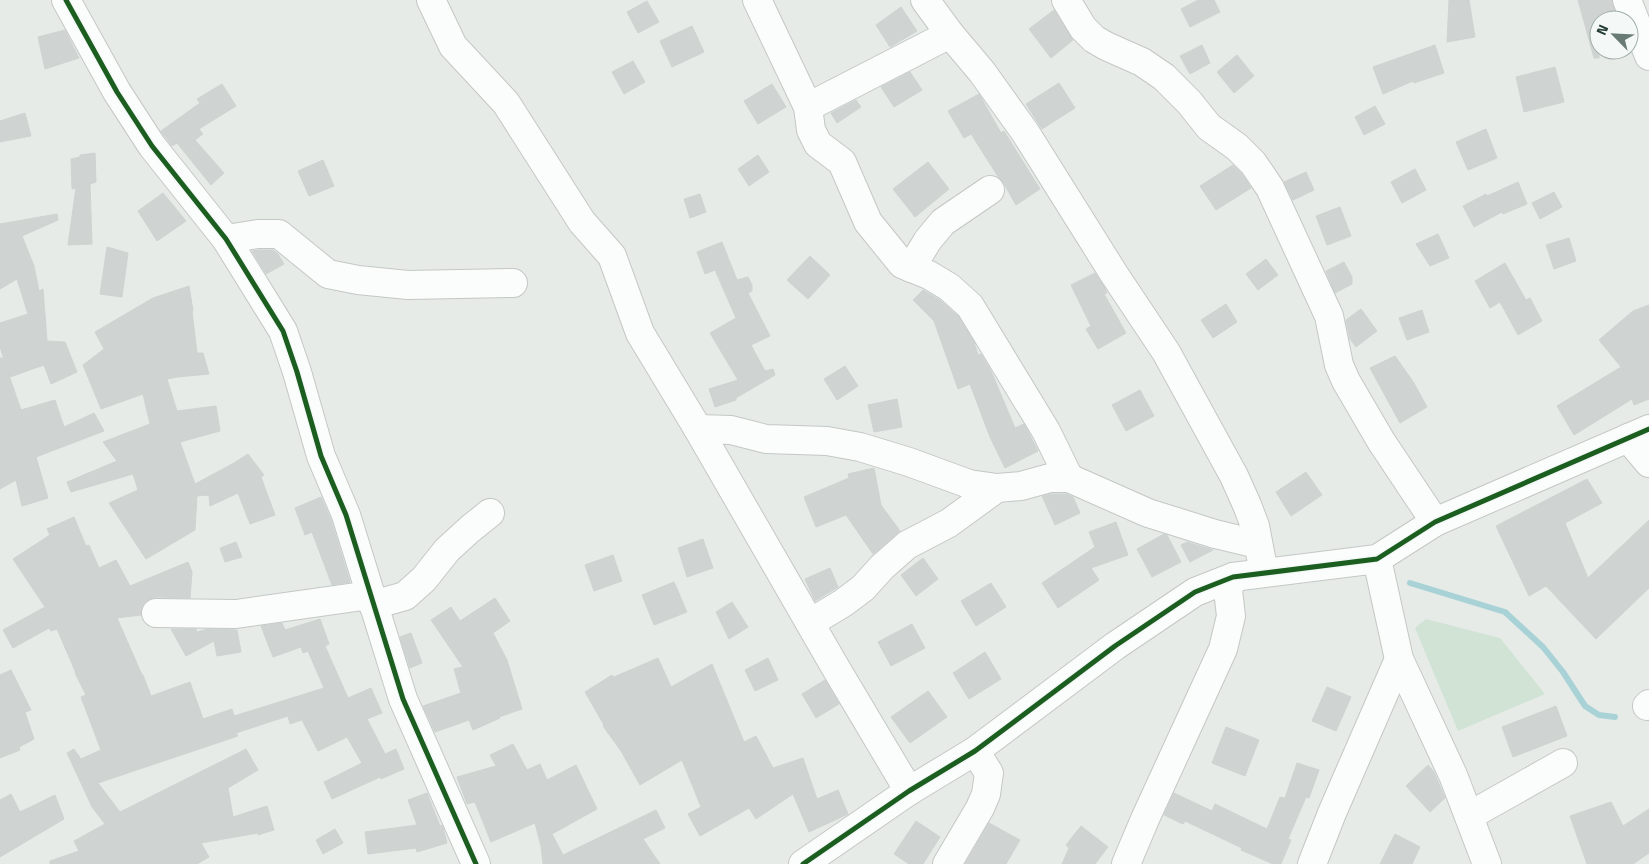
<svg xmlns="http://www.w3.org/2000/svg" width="1649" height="864" font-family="'Titillium Web',sans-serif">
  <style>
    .green { fill: #d0e3d5 }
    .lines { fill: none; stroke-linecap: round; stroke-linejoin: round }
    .stream { stroke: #a8d2d6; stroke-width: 6 }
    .building { fill: #cfd3d1; stroke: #ced4d1 }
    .minor-casing { stroke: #c3c8c5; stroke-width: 30 }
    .minor { stroke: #fbfcfc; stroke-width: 28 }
    .cycleway-casing { stroke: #f4f9f7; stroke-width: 8 }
    .cycleway { stroke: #1b5e20; stroke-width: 5 }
  </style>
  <rect width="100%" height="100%" fill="#e6ebe8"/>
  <!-- green -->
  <path class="green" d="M1426,619L1500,638L1545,694L1458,731L1415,628Z"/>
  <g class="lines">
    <!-- stream -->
    <path class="stream" d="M1410,583L1505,612L1543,647L1563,672L1585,706L1599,715L1615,717"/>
  </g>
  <!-- building -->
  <g class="building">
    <path d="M1198,0H1214L1220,12L1190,27L1181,9Z"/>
    <path d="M1449,0H1469L1475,37L1447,42Z"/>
    <path d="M1578,0H1612L1618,20H1599V58H1594Z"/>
    <path d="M647,1L659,22L638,33L627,12Z"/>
    <path d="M901,7L917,31L890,47L876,25Z"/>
    <path d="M1054,10L1073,40L1051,58L1029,29Z"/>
    <path d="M692,26L704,52L672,67L660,41Z"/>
    <path d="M65,30L79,58L45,69L38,37Z"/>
    <path d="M1202,45L1210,63L1190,74L1180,56Z"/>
    <path d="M1435,45L1444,73L1414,83L1413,81L1383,94L1373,67Z"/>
    <path d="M1237,55L1254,76L1234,93L1217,72Z"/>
    <path d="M633,61L645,82L624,94L612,72Z"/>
    <path d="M1555,67L1564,102L1524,112L1516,77Z"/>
    <path d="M910,72L922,90L894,107L881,87Z"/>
    <path d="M1059,83L1075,108L1042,129L1026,104Z"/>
    <path d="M222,84L236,106L199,129L203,134L195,140L224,173L211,185L177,143L172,146L161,131L200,103L197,99Z"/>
    <path d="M772,84L786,107L758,124L744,101Z"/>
    <path d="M979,94L1001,133L1004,131L1040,189L1016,205L1003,182L999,178L971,134L964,138L948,111Z"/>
    <path d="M856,100L861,107L837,123L831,113Z"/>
    <path d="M1375,106L1385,124L1364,135L1355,117Z"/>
    <path d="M25,113L31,136L0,142V121Z"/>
    <path d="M1486,129L1497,158L1468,170L1456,142Z"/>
    <path d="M95,153L96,182L90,184L92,244L68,245L76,188L72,189L71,159L80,157V155Z"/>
    <path d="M758,155L769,172L749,186L738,169Z"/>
    <path d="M323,160L334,186L309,196L298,171Z"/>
    <path d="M928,162L949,189L915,217L893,189Z"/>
    <path d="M1233,165L1241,173L1251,188L1216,210L1200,186Z"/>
    <path d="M1415,169L1426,190L1402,203L1391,182Z"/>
    <path d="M1306,172L1314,190L1293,200L1284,182Z"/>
    <path d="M1518,182L1527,204L1503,214L1502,212L1474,227L1463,206L1486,194L1487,196Z"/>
    <path d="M1554,192L1562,207L1540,219L1532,203Z"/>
    <path d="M163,193L186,221L157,241L138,211Z"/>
    <path d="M700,194L706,212L690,218L684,199Z"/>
    <path d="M1340,207L1351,236L1327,245L1316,216Z"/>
    <path d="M57,214L58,220L22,236L34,266L39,291L43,289L47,341L65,342L77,372L51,384L44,365L10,377L0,347V323L28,314L17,279L0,289V224Z"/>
    <path d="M1438,234L1449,258L1430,266L1416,244Z"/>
    <path d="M1569,238L1576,261L1554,269L1546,245Z"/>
    <path d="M722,242L737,280L748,277L752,285V291L748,293L770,336L751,345L765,371L773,369L775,375L736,398V400L715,407L709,389L738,380L710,333L736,318L715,270L705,274L697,252Z"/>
    <path d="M107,247L128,253L122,297L100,294Z"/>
    <path d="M259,250H273L278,254L284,264L266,274L252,251Z"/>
    <path d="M810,256L830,275L808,299L787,280Z"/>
    <path d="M1266,259L1278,275L1258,290L1246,274Z"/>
    <path d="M1344,262L1352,277V284L1335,293L1326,271Z"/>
    <path d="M1505,263L1526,300L1530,298L1542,321L1518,335L1500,302L1490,308L1475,281Z"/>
    <path d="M1095,273L1104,286L1107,293L1104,294L1126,333L1098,349L1086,329L1091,326L1071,285Z"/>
    <path d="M189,286L193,311H192L197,353H203L209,374L177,377L167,379L177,411L216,406L220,431L180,442L195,484L234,463L248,454L264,475L261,477L275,515L250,524L238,493L210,506L209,495L197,496L195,530L146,559L109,503L138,490L133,474L71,492L67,482L117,461L103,442L150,424L143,394L101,409L83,365L104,349L95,332L153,298Z"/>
    <path d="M923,290L940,300L958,316L974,342L978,355L981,354L991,371L1015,428L1024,424L1038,451L1005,468L990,437L970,384L958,389L934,321L913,300Z"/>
    <path d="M1226,304L1237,322L1213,338L1201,320Z"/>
    <path d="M1649,305V399L1634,405L1632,399L1574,435L1557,406L1621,367L1599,340L1633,311Z"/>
    <path d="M1361,309L1377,331L1356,347L1350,339L1346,320Z"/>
    <path d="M1422,310L1429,332L1407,340L1399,318Z"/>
    <path d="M1395,356L1414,383L1427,407L1400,423L1370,368Z"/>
    <path d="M0,358H3L21,410L55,400L64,427L94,413L104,431L36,457L48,498L22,506L16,480L0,489Z"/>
    <path d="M845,366L858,386L837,400L824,379Z"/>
    <path d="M1140,390L1154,416L1126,431L1112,405Z"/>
    <path d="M897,399L902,427L874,432L868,405Z"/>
    <path d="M874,468L881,505L900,531L873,554L846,515L816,527L804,497L849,478L848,474Z"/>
    <path d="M1306,472L1322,495L1291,516L1276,492Z"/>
    <path d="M1587,479L1602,503L1565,523L1588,578L1649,520V588L1596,639L1546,586L1529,596L1496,526Z"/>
    <path d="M1052,494H1066L1073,497L1080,513L1055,525L1042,496Z"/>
    <path d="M321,497L331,520L350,582L332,585L312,532L305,535L295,508Z"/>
    <path d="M74,517L86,546L89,545L99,568L116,560L130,586L188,562L192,572L190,598L156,597L149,599L142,605L141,615L117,618L142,675H143L151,696L190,682L203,719L232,709L234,716L324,688L308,651L303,653L301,647L273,657L261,626L282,623L285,630L320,619L329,644L325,646L348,698L371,688L382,713L367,719L385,754L396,749L404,769L381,779L380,777L332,799L324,782L362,763L347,737L318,751L302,720L290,724L288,716L236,733L238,736L98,783L120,812L246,749L258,770L228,788L233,817L267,806L274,830L258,835V833L201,843L209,857L197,864H50V861L79,851L74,841L105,824L92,807L67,753L74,749L81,759L101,750L81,697L86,695L75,673H76L57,629L51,631L49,628L13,648L3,630L45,607L13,559L50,535L47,529Z"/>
    <path d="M1116,522L1128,555L1091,568L1099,580L1058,608L1042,583L1095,547L1089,532Z"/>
    <path d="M1164,534L1167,535L1181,562L1152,577L1137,549Z"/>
    <path d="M703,539L713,568L687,577L678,548Z"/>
    <path d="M236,542L242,557L225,562L220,548Z"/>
    <path d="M1187,542L1210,549L1213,550L1190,562L1181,545Z"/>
    <path d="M613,555L622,581L594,591L585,565Z"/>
    <path d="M923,558L938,579L916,596L901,575Z"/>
    <path d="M830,568L838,587L815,601L805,579Z"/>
    <path d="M674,582L687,612L654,625L642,595Z"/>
    <path d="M991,583L1006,607L976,626L961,601Z"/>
    <path d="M495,598L510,621L493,633L507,660L522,709L499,717L500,718L473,730L469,720L435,732L423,706L461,693L454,669L463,667L431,620L451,607L460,621Z"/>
    <path d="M732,602L748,627L729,639L716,612Z"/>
    <path d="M912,624L925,648L891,666L878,642Z"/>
    <path d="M171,629H196L197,632L208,629L237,630L241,652L217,656L214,641L186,656Z"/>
    <path d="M411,633L422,663L410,668L400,637Z"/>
    <path d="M985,652L1001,679L969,699L953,673Z"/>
    <path d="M658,658L671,687L712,664L744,742L756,736L773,768L803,758L817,799L838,790L848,814L809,832L793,794L756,819L749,808L700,836L688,814L701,807L682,760L640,785L621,751L603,726L604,725L585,692L612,675L614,677Z"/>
    <path d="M768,658L778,680L755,691L745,670Z"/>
    <path d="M11,670L31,710L25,712L34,739L19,747L20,750L0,758V675Z"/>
    <path d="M825,680L839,704L816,718L802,694Z"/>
    <path d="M1327,687L1351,697L1336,731L1312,721Z"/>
    <path d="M928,691L947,717L910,743L891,717Z"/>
    <path d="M1556,706L1567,736L1513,757L1502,727Z"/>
    <path d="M1226,727L1259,740L1245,776L1212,763Z"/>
    <path d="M513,744L527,770L540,764L547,780L576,765L597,809L552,834L563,855L656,810L665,828L643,839L660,864H543L541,846L535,823L491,842L475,802L467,804L457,777L496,766L490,755Z"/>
    <path d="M1297,763L1319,770L1309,798L1306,797L1288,839L1291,840L1281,864H1273L1241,850L1242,848L1185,821L1183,824L1164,815L1174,793L1212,811L1215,804L1267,829L1280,797L1285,798Z"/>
    <path d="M1428,765L1434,772L1445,798L1430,812L1406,786Z"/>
    <path d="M427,793L440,826L442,825L443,828L447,843L417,852L416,848L368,854L365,832L417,825L408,800Z"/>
    <path d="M11,794L20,812L55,795L64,819L0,857V800Z"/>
    <path d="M1611,802L1623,826L1649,809V853L1633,864H1587L1570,816Z"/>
    <path d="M916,821L940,837L923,864H909L894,854Z"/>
    <path d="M989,823L1020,840L1006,864H965Z"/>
    <path d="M1081,826L1108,847L1095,864H1062L1069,848L1066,845Z"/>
    <path d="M335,829L343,843L323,854L316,840Z"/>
    <path d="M1395,834L1420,847L1412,864H1380Z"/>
  </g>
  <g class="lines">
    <!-- minor casing -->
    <g class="minor-casing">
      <g id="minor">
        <path d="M66,0L117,92L152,146L226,239L283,331L297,372L321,456L346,515L403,699L476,864"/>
        <path d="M431,0L453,46L506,103L582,222L612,256L640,333L698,429L834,665L909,791"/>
        <path d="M757,0L808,107L811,130L818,144L842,162L868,222L902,264L929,275L949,287L970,306L1046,431L1069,478"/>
        <path d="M925,0L950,34L982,72L1025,132L1114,274L1166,352L1234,476L1247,505L1255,526L1264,573"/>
        <path d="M1066,0L1083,28L1094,39L1106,46L1142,62L1164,77L1189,102L1209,127L1237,147L1253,163L1270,188L1329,316L1339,365L1346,381L1381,441L1435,522"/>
        <path d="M1627,0L1649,56"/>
        <path d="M808,107L950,34"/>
        <path d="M226,239L258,234H279L328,274L358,280L408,285L513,283"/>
        <path d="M911,268L928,240L943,222L990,190"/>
        <path d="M698,429L731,430L766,439L827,441L860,447L909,462L969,484L997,488L1021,486L1050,478H1069L1148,513L1215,534L1257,544"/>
        <path d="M1628,438L1649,463"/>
        <path d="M1377,559L1399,659L1453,775L1487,864"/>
        <path d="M373,605L405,596L424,579L447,550L470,529L490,513"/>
        <path d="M156,613L236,614L370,595"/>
        <path d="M810,623L843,603L863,588L882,567L907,545L949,523L997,488"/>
        <path d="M1647,706L1649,704"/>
        <path d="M1469,816L1563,763"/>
        <path d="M803,864L909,791L975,751L1115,646L1195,592L1233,577L1377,559L1435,522L1649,429"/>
        <path d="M947,864L980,808L986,794L989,773L975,751"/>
        <path d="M1126,864L1145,819L1223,649L1231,616L1228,590L1233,577"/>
        <path d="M1312,864L1332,813L1399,659"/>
      </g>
    </g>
    <!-- minor -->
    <use href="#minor" class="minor"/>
    <!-- cycleway casing -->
    <g class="cycleway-casing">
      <g id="cycleway">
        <path d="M66,0L117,92L152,146L226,239L283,331L297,372L321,456L346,515L403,699L476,864"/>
        <path d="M803,864L909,791L975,751L1115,646L1195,592L1233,577L1377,559L1435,522L1649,429"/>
      </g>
    </g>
    <!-- cycleway -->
    <use href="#cycleway" class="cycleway"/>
  </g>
  <!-- north arrow -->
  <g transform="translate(1614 35) rotate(294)"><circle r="24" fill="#f4f9f7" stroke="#a1aeaa"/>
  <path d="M0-4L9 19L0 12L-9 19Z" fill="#687b74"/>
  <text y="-8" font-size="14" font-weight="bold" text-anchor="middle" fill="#243e36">N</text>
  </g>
</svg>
